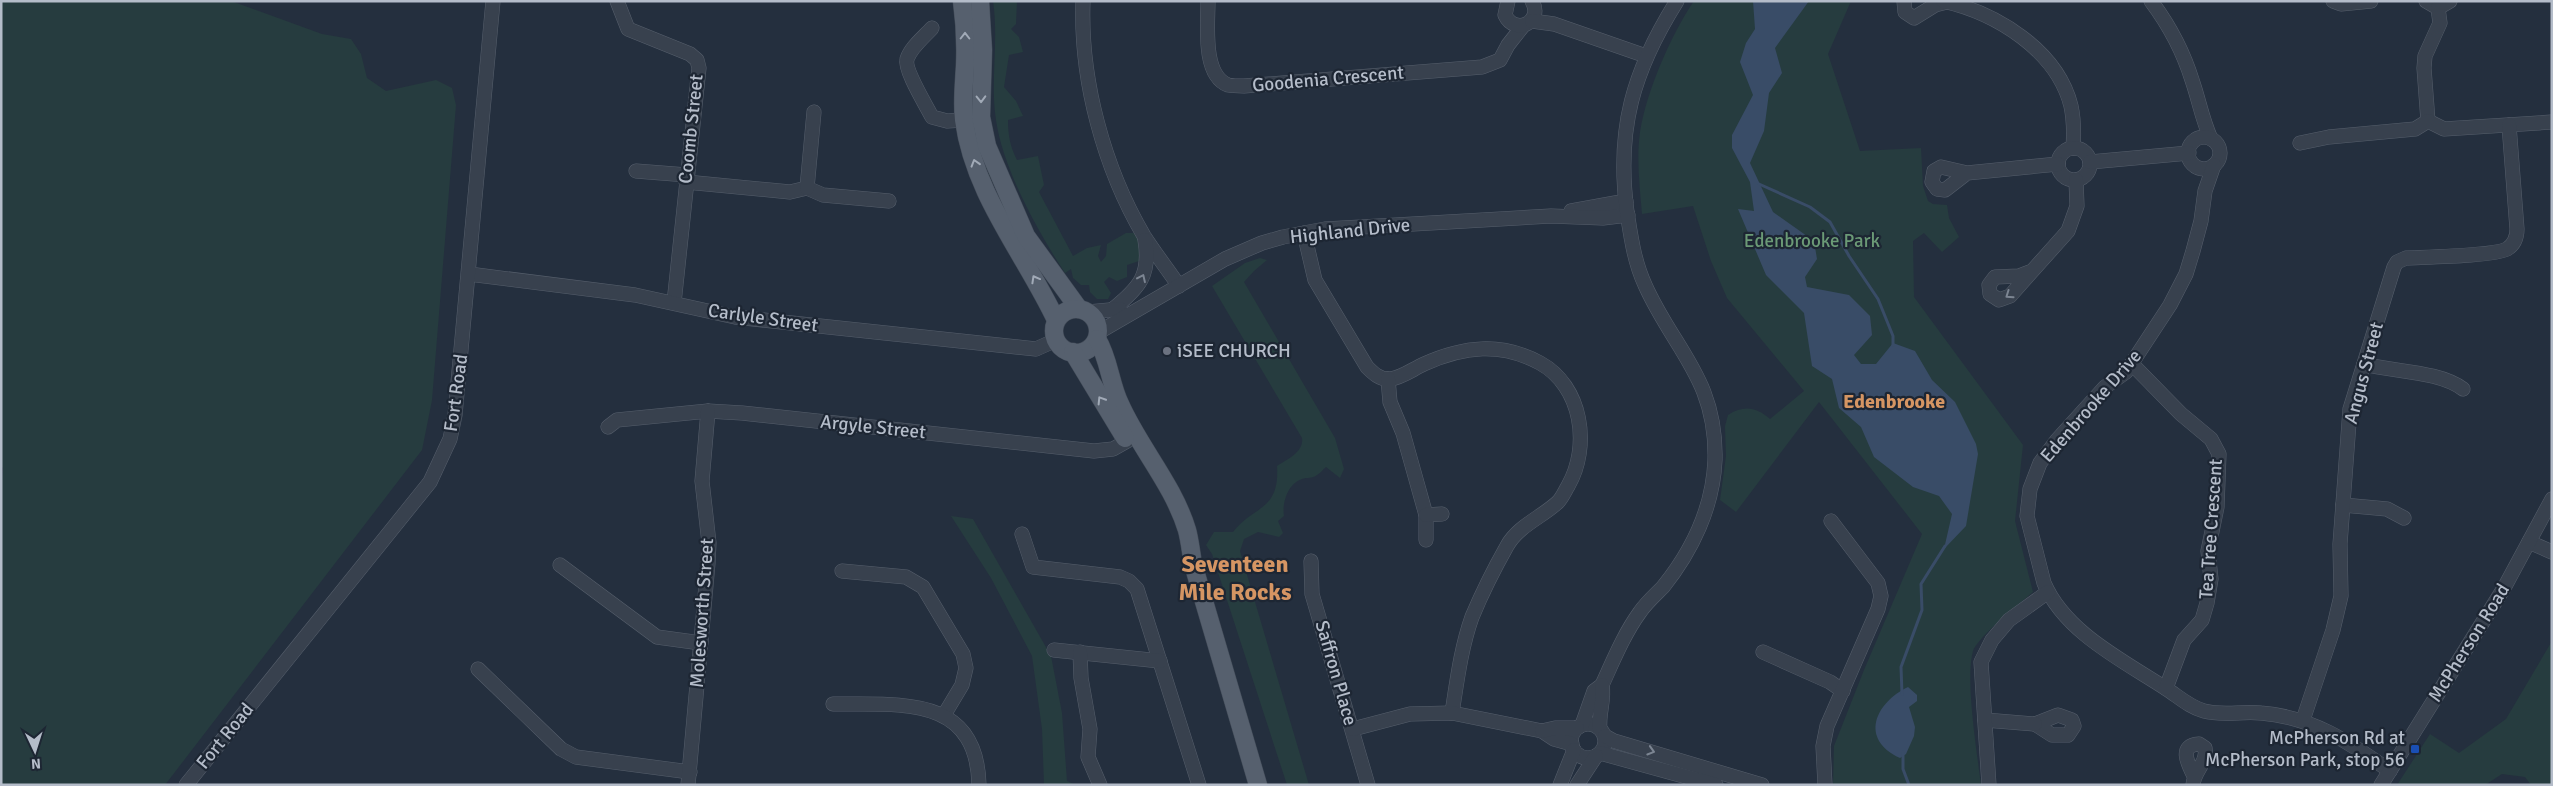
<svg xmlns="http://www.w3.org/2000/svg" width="2553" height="786" font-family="Signika,sans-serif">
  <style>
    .green { fill: #263c3f }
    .water { fill: #394c67 }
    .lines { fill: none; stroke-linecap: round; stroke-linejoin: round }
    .stream { stroke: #394c67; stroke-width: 3 }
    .minor-casing { stroke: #565f6c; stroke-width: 15 }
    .major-casing { stroke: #414a57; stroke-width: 19 }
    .minor { stroke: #38414e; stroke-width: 14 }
    .major { stroke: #56606e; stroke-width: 18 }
    .oneway { stroke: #a1aab7 }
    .oneway2 { stroke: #7c8592 }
    .worship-dot { fill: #6b7280; stroke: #1d2633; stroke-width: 2 }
    .transit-dot { fill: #1a4fb4; stroke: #1d2633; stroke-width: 2 }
    .labels { text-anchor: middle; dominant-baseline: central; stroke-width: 4.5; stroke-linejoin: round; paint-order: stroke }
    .street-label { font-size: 19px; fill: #b4bcc9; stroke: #1d2633 }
    .park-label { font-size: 19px; fill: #6b9a76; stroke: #1d2633 }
    .poi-label { font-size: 19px; fill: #b4bcc9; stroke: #1d2633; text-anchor: start }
    .neighbourhood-label { font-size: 20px; font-weight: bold; fill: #d59563; stroke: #1d2633 }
    .district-label { font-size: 24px; font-weight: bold; fill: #d59563; stroke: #1d2633 }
  </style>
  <rect width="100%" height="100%" fill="#242f3e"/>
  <!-- green -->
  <g class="green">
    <path d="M1,1H231L322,34L351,39L361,54L367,78L386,91L436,80L452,88L456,105L432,400L422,450L165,785H1V491L3,468L1,466Z"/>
    <path d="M993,1H1017L1016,24L1011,29L1019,37L1023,52L1009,55L1004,87L1016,101L1023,116L1008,120C1008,135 1010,146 1017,160L1038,156L1044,185L1039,192L1073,256L1087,248L1101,245L1098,256L1101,262L1106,256L1107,244L1126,233H1137L1142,260L1127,265V277L1117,281L1109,277L1104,282L1111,293L1108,299H1097L1090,292L1089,285H1081L1073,278L1071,269L1065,273C1038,232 1003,169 996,120C990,81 999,41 993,1Z"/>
    <path d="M1694,1H1851L1828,54L1860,151L1921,148L1923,186L1928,201L1933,204L1947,205L1949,218L1959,237L1942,252L1924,233L1913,241L1914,297L2023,445L2015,521L2033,592C2020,603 1977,638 1973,651C1965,680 1977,752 1981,785H1833L1834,746L1864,670L1922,534L1819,402L1736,512L1720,500L1726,456L1725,426L1728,415C1744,405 1756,407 1770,419L1804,391L1727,298L1711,261L1693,206L1642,214C1640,190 1637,165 1639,141C1642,100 1671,34 1694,1Z"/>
    <path d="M1260,258L1267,260L1254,271L1244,282L1335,438L1344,469L1340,478L1326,467C1322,470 1321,473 1317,475C1312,479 1307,477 1302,479C1287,484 1282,504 1284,516L1278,521L1283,533L1279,537L1258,532L1244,539L1240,551L1309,785H1287L1212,554L1206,545L1214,532H1233C1254,505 1280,511 1277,466C1288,459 1304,452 1302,438L1212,286L1245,263Z"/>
    <path d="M951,516L973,519L1051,656L1062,713L1067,781L1076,785H1044L1042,729L1032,656L991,578Z"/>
    <path d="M2552,641V785H2531L2525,777L2502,774L2485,785H2397L2430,734L2459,753L2506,719Z"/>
  </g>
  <!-- water -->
  <g class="water">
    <path d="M1753,1H1809L1775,48L1782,73L1769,93L1764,131L1750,163L1773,212L1814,241L1817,259L1805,277L1807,287L1849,295L1870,316L1872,335L1854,355L1861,364H1876L1893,343L1915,351L1932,380L1955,402L1976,444L1978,454L1966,526L1944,549L1952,514L1939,496L1913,487L1874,457L1861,427L1839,408L1832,379L1812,366L1804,313L1766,275L1738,209L1754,211L1750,182L1732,148V135L1753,95L1740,62L1746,43L1755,29Z"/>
    <path d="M1908,687L1917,695V701L1909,707L1915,727L1914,736L1906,754L1900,758C1859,739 1875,703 1908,687Z"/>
  </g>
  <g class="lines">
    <!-- stream -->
    <g class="stream">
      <path d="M1759,184L1810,207L1830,222L1849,256L1878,299L1893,336V345"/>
      <path d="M1902,694L1901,667L1922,610L1921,584L1945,546"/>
      <path d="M1903,752V769L1909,785"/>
    </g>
    <!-- minor casing -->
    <g class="minor-casing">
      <g id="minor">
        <path d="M617,1L628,29L690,54L697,60L699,68L674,303"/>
        <path d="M1083,1C1080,80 1104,168 1144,236C1155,253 1168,270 1179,286"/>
        <path d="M1208,1C1208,24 1202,75 1228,85C1233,86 1240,86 1244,86L1482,67L1500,60L1508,45L1523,26"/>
        <path d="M1508,1L1505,15C1515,36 1544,22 1532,1"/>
        <path d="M1904,1L1905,12L1914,18L1935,5L1947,2"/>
        <path d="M1943,1C1996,13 2057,50 2071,106C2074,120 2074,134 2073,148"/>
        <path d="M2151,1C2169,25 2183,51 2192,80C2199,100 2202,119 2211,139"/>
        <path d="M2333,1L2341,4L2371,1"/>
        <path d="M2426,1L2438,8"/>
        <path d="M1532,21L1554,24L1646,56"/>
        <path d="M932,28C924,37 911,47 907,59C904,70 926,105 932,117L947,121L964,120"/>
        <path d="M2428,121L2424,68L2425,56L2440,23L2438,8L2450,1"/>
        <circle cx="2204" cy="153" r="16"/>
        <path d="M2300,143L2329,137L2415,129L2428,121L2444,129L2552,122"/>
        <circle cx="2074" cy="164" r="16"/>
        <path d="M2090,162L2189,153"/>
        <path d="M2214,165L2205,191L2201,221L2193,251L2186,274L2170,305L2126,372L2105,387L2057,440L2040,463L2030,489L2027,516L2044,583C2065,632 2122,660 2165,688C2178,696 2189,707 2204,711C2222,716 2242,711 2261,713C2312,717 2349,742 2390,771"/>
        <path d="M636,171L687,175"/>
        <path d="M1967,173L1945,190L1937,189L1932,182L1934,171L1941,167L1967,173L2058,164"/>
        <path d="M686,182L790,192L807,188L823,195L889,201"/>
        <path d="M807,188L814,112"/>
        <path d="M1571,211L1626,201"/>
        <path d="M1304,233L1315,280L1367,367C1373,373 1380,380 1390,379C1401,378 1413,369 1424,364C1464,346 1501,342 1540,363C1582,386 1591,446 1568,486C1565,491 1562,498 1558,502C1542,517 1518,526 1507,546C1494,569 1482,593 1472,617C1461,648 1457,681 1452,713"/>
        <path d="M2032,271L2019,276L1995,277L1989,285L1990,294L1999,300L2010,296L2068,231L2077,206L2076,180"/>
        <path d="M469,274L635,295L735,317L1036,349L1056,340"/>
        <path d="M1113,309C1139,288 1151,275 1145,240"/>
        <path d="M1088,312L1120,309"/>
        <path d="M1099,332L1225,259L1262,243L1283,237L1325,229L1361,227L1551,216L1603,218L1628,215"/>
        <path d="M2132,364L2181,414L2211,439L2219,454L2217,507L2208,551L2211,579L2207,603L2202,620L2184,640L2166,688"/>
        <path d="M2364,364C2394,372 2439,371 2463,389"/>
        <path d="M1388,379L1390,402L1403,433L1426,515V540"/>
        <path d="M608,427L617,420L708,411L742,413L1094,451L1113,449L1136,436"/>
        <path d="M2343,505L2387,509L2404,518"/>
        <path d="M1426,515L1442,514"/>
        <path d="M1022,534L1033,567L1120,577L1129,581L1137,589L1199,785"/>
        <path d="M2529,542L2552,552"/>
        <path d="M1311,561L1312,594L1368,785"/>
        <path d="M560,565L657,637L701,643"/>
        <path d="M842,571L906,577L923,587L963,654L966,668L962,685L944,715"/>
        <path d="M1054,650L1160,661"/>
        <path d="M1080,652L1081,678L1090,729L1088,757L1100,785"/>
        <path d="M1763,652L1830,682L1843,691"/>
        <path d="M478,669L561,749L576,757L690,772"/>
        <path d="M833,704C899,705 977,694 979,785"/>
        <path d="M2058,715L2072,720L2074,726L2068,735H2052L2035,724Z"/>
        <path d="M1985,720L2035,724"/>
        <path d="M2303,720L2333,630L2341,596L2340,544L2350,409L2394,267L2397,262L2406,258C2425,257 2494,256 2507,249C2515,244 2517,237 2517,229L2509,125"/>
        <circle cx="1588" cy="741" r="17"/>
        <path d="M1582,725L1594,691L1602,685C1613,661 1624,634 1640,612C1646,603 1655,595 1663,587C1692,551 1713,507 1715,460C1717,379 1674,350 1645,285C1634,261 1631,237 1627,212C1616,129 1633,71 1677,1"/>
        <path d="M1353,729L1410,714L1452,713L1542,731L1554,739L1572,744"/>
        <path d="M1600,729C1598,714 1605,700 1602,685"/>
        <path d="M1542,731L1555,728H1577"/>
        <path d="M1605,736L1614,741L1762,785"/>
        <path d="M1600,753L1716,785"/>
        <path d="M186,785L430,482L450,439L455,415L493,1"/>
        <path d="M688,785L708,563L709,543L702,481L708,411"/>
        <path d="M1560,785L1574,750"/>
        <path d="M1577,785L1596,756"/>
        <path d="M1825,785L1823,746L1827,726L1878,609L1881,596L1878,583L1831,521"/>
        <path d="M1989,785L1981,662L1992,640L2009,620L2048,592"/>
        <path d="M2193,785C2194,770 2208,763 2205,748L2199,744C2178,745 2188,764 2194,776"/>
        <path d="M2381,785L2504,588L2552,499"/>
      </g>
    </g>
    <!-- major casing -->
    <g class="major-casing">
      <g id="major">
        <path d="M962,1C965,23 966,44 965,66C964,84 962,102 964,120C974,195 1025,254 1056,320"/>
        <path d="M980,1L983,50L981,117L987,146L1026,236L1079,309"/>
        <circle cx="1076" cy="331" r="22"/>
        <path d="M1097,339C1109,358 1110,384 1120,404C1139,447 1173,484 1187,530C1190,541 1191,553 1193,564L1258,785"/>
        <path d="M1073,352L1125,438"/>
      </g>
    </g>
    <!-- minor -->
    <use href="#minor" class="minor"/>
    <!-- major -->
    <use href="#major" class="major"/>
  </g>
  <!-- one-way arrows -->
  <defs><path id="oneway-chevron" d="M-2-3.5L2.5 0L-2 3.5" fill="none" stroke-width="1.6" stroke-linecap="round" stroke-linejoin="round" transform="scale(1.25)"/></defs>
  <g class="oneway">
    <use href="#oneway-chevron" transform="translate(965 36) rotate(-90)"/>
    <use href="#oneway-chevron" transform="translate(981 99) rotate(89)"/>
    <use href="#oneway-chevron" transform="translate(975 163) rotate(-107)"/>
    <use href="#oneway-chevron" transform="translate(1035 279) rotate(-119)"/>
    <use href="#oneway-chevron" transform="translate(1101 400) rotate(-122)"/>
  </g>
  <g class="oneway2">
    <use href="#oneway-chevron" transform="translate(1142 278) rotate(-65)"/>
    <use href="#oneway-chevron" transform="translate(2009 295) rotate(145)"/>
    <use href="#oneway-chevron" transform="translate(1651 751) rotate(17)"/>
  </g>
  <!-- markers -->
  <circle class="worship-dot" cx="1167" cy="351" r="5"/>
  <rect class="transit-dot" x="2410" y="744" width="10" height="10" rx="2.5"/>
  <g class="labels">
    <!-- street labels -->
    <g class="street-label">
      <text transform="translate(1328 79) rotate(-5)">Goodenia Crescent</text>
      <text transform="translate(691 129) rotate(-84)">Coomb Street</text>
      <text transform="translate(1350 231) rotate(-6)">Highland Drive</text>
      <text transform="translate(763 318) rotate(8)">Carlyle Street</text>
      <text transform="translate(2364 373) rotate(-75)">Angus Street</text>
      <text transform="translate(456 393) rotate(-82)">Fort Road</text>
      <text transform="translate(2091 406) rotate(-49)">Edenbrooke Drive</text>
      <text transform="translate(873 427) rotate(6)">Argyle Street</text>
      <text transform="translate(2211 529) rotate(-86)">Tea Tree Crescent</text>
      <text transform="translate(702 613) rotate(-86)">Molesworth Street</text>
      <text transform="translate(2469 643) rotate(-58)">McPherson Road</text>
      <text transform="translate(1336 673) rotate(74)">Saffron Place</text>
      <text transform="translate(225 736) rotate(-51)">Fort Road</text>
    </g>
    <!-- park labels -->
    <g class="park-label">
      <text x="1812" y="241">Edenbrooke Park</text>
    </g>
    <!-- poi labels -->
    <g class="poi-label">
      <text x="1177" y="351">iSEE CHURCH</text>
      <text x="2405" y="738" text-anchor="end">McPherson Rd at<tspan x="2405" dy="22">McPherson Park, stop 56</tspan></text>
    </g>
    <!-- neighbourhood labels -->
    <g class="neighbourhood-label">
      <text x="1894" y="401">Edenbrooke</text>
    </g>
    <!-- district labels -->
    <g class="district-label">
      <text x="1235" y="564">Seventeen<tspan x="1235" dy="28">Mile Rocks</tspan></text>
    </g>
  </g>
  <!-- border -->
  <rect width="2553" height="786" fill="none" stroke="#b4bcc9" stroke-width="5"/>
  <!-- north arrow -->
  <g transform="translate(35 751) rotate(176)" stroke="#1d2633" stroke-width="4" paint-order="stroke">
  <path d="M0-4L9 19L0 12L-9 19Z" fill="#b4bcc9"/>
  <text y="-8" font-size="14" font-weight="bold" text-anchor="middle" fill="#b4bcc9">N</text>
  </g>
</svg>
